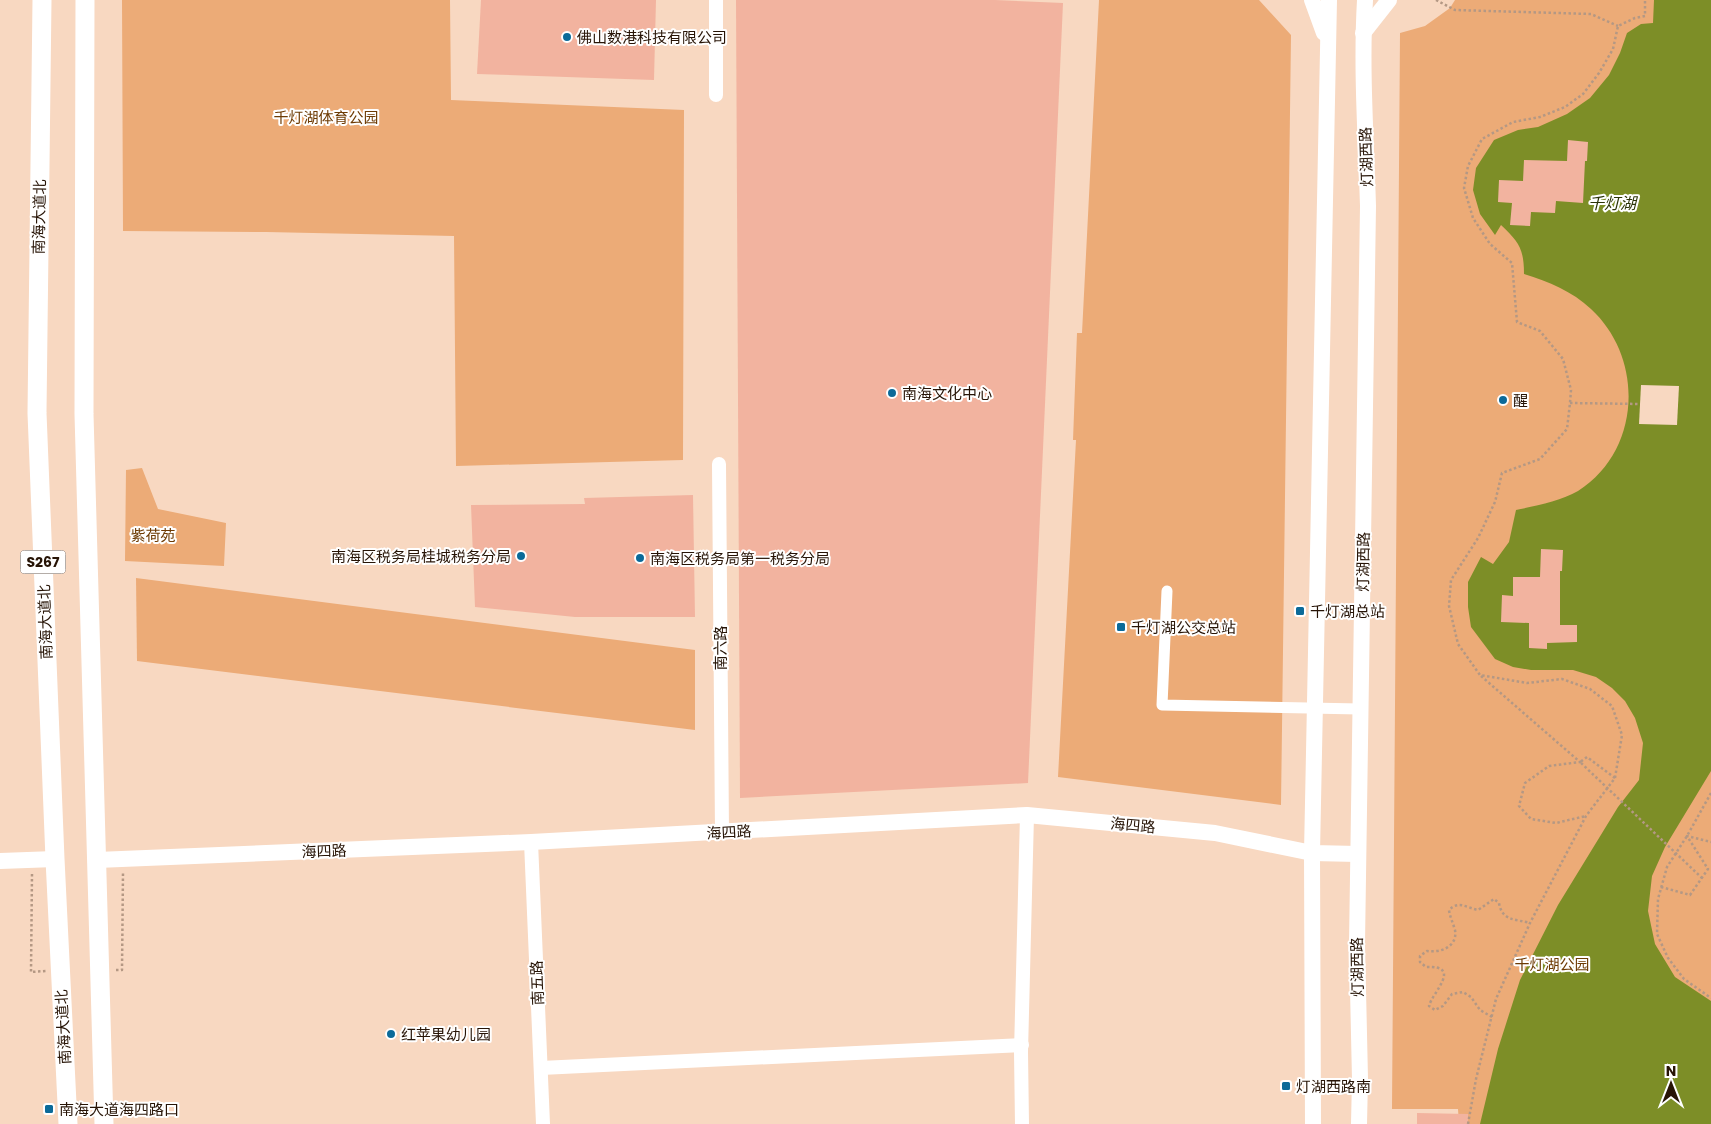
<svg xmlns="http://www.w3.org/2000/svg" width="1711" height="1124" font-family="Poppins,'Noto Sans SC',sans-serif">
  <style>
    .green { fill: #ecab77 }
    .water { fill: #7d8e27 }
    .pier { fill: #f8d8c1 }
    .building { fill: #f2b39f }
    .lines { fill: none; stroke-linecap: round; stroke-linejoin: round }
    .path { stroke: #b49884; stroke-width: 2.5; stroke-dasharray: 2.5 2.5; stroke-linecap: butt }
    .minor { stroke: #fff; stroke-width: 11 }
    .tertiary { stroke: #fff; stroke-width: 14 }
    .secondary { stroke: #fff; stroke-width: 16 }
    .trunk { stroke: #fff; stroke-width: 19 }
    .poi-dot { fill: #0b6a99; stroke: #fff; stroke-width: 2 }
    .labels { text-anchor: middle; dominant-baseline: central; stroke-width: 4; stroke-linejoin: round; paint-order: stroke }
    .shield { fill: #fff; stroke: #685a51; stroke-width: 1 }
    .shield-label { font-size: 14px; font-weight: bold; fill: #271406 }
    .poi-label { font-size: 15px; fill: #271406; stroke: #fff; text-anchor: start }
    .park-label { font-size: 15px; fill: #6e3b04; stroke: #fff }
    .street-label { font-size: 15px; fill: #271406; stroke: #fff }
    .water-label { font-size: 16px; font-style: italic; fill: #2c3409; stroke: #fff }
  </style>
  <rect width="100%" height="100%" fill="#f8d8c1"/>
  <!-- green -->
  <g class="green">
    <path d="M122,0H450L451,100L684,110L683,460L456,466L454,236L266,232L123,231Z"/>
    <path d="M1099,0H1259L1291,35L1281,805L1058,777L1076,440H1073L1077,333H1082Z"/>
    <path d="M1455,0H1711V1124H1459L1458,1109H1392L1400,33L1425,26L1450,8Z"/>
    <path d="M142,468L158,509L226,523L224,566L125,561L126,470Z"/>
    <path d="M136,578L695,650V730L137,661Z"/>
  </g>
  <!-- water -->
  <path class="water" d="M1654,0H1711V771L1665,847L1652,876L1648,911L1655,944L1675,977L1711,1001V1124H1480L1498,1049L1520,980L1558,905L1618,807L1639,780L1643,743L1635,718L1625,701L1612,688L1596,677L1573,670H1531L1513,667L1495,659L1471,627L1468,607V582L1481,557L1493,564L1509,542L1516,510C1535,506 1561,501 1578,491C1641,451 1645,359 1591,309C1572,291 1549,282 1524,274C1524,249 1519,242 1501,225L1495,235L1480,214L1473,190L1476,168L1494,140L1518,130L1538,127L1567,114L1590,98L1609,75L1620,53L1627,33L1641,24L1653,23Z"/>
  <!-- pier -->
  <path class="pier" d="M1641,385L1679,386L1677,425L1639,424Z"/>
  <!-- building -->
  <g class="building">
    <path d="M481,0H656L654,80L477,74Z"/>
    <path d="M736,0H995L1063,3L1028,783L740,798Z"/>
    <path d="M1568,140L1588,142L1587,161H1585L1583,203L1556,201L1555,213L1531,212L1530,226L1510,225L1512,203L1498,202L1499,180L1523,181L1524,160L1567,161Z"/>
    <path d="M693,495L695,617H575L475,607L471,505L585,504L584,498Z"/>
    <path d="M1541,549L1563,550L1562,571H1560V625H1577V642L1547,643V649L1529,648V623L1501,622L1502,595L1513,596V577H1540Z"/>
    <path d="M1417,1113L1468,1114V1124H1417Z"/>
  </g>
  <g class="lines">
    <!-- path -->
    <g class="path">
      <path d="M1436,0L1455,10L1591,14L1618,26"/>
      <path d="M1570,403L1640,404"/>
      <path d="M1481,676L1580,762L1549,766L1525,783L1519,806L1531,819L1556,823L1586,816"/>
      <path d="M1615,778L1587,757L1580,762L1703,879"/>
      <path d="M1711,793L1687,836L1667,867L1658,899L1657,934L1668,958L1684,979L1711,998"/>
      <path d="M32,874L31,972L46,971"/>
      <path d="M1661,887L1690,895L1708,869L1687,836L1711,842"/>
      <path d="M116,970H122L123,872"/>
      <path d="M1492,1017L1480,1010L1471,997L1463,992L1452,994L1443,1006L1435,1010L1429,1006C1432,993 1463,965 1426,967L1420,962V956L1427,951C1440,953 1458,947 1455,930C1453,923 1450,917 1449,910C1459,900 1467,908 1478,910L1494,899L1499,903C1502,921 1515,919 1530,923"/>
      <path d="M1468,1124L1476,1079L1496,999L1530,923L1586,816L1615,778L1622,735L1612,706L1590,689L1562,679L1527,683L1480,675L1458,644L1449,606L1451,580L1478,538L1495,502L1502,473L1540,459L1567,429L1570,403L1571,390L1563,359L1540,331L1517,322L1512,263L1490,244L1473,218L1464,188L1468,166L1482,139L1513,122L1540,117L1565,107L1583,94L1599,73L1613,49L1618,26L1635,18L1645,16V0"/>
    </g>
    <!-- minor -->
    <path class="minor" d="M1167,591L1162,705L1360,709"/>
    <!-- tertiary -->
    <g class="tertiary">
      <path d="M716,0V95"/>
      <path d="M719,464L722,832"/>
      <path d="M531,842L543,1124"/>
      <path d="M541,1068L1022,1045"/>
      <path d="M1022,1124L1021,1052L1027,815"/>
    </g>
    <!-- secondary -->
    <g class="secondary">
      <path d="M1312,0L1324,33"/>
      <path d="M1363,33L1389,0"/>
      <path d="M97,860L531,842L1027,815L1215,833L1312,853L1358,854"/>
      <path d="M0,861L55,859"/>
      <path d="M1313,1124L1312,853L1329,0"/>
      <path d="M1359,1124L1360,1079L1357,944L1368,206C1366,137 1361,69 1365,0"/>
    </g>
    <!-- trunk -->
    <g class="trunk">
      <path d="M42,0L37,413L55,859L68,1124"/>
      <path d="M85,0L84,414L104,1124"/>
    </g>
  </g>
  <!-- markers -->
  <g class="poi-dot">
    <circle cx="567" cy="37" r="5"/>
    <circle cx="892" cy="393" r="5"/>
    <circle cx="1503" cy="400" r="5"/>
    <circle cx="521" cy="556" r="5"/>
    <circle cx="640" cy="558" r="5"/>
    <rect x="1295" y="606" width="10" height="10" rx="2.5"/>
    <rect x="1116" y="622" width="10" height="10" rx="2.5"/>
    <circle cx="391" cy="1034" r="5"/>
    <rect x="1281" y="1081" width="10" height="10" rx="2.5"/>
    <rect x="44" y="1104" width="10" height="10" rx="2.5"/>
  </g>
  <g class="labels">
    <!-- shield labels -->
    <rect class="shield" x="20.5" y="550.5" width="45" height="23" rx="4"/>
    <g class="shield-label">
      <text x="43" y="562">S267</text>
    </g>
    <!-- poi labels -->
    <g class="poi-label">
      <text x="577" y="37">佛山数港科技有限公司</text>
      <text x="902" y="393">南海文化中心</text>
      <text x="1513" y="400">醒</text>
      <text x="511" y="556" text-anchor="end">南海区税务局桂城税务分局</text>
      <text x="650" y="558">南海区税务局第一税务分局</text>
      <text x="1310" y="611">千灯湖总站</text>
      <text x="1131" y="627">千灯湖公交总站</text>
      <text x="401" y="1034">红苹果幼儿园</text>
      <text x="1296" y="1086">灯湖西路南</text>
      <text x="59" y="1109">南海大道海四路口</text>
    </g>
    <!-- park labels -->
    <g class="park-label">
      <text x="326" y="117">千灯湖体育公园</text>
      <text x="153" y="535">紫荷苑</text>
      <text x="1552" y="964">千灯湖公园</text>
    </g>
    <!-- street labels -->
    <g class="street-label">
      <text transform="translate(1366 157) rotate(-92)">灯湖西路</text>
      <text transform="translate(39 217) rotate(-89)">南海大道北</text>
      <text transform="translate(1363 562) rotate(-89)">灯湖西路</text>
      <text transform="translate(45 622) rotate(-92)">南海大道北</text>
      <text transform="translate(720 648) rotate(-90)">南六路</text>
      <text transform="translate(1133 825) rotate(5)">海四路</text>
      <text transform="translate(729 832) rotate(-3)">海四路</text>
      <text transform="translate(324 851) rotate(-2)">海四路</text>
      <text transform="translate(1357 967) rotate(-91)">灯湖西路</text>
      <text transform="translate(537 983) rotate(-92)">南五路</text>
      <text transform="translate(63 1027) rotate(-93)">南海大道北</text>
    </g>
    <!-- water labels -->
    <g class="water-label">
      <text x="1612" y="203">千灯湖</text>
    </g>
  </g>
  <!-- north arrow -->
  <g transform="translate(1671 1084)" stroke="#ffffff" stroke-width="4" paint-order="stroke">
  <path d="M0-4L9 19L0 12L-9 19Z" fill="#271406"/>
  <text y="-8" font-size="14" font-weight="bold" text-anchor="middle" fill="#271406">N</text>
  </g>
</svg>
